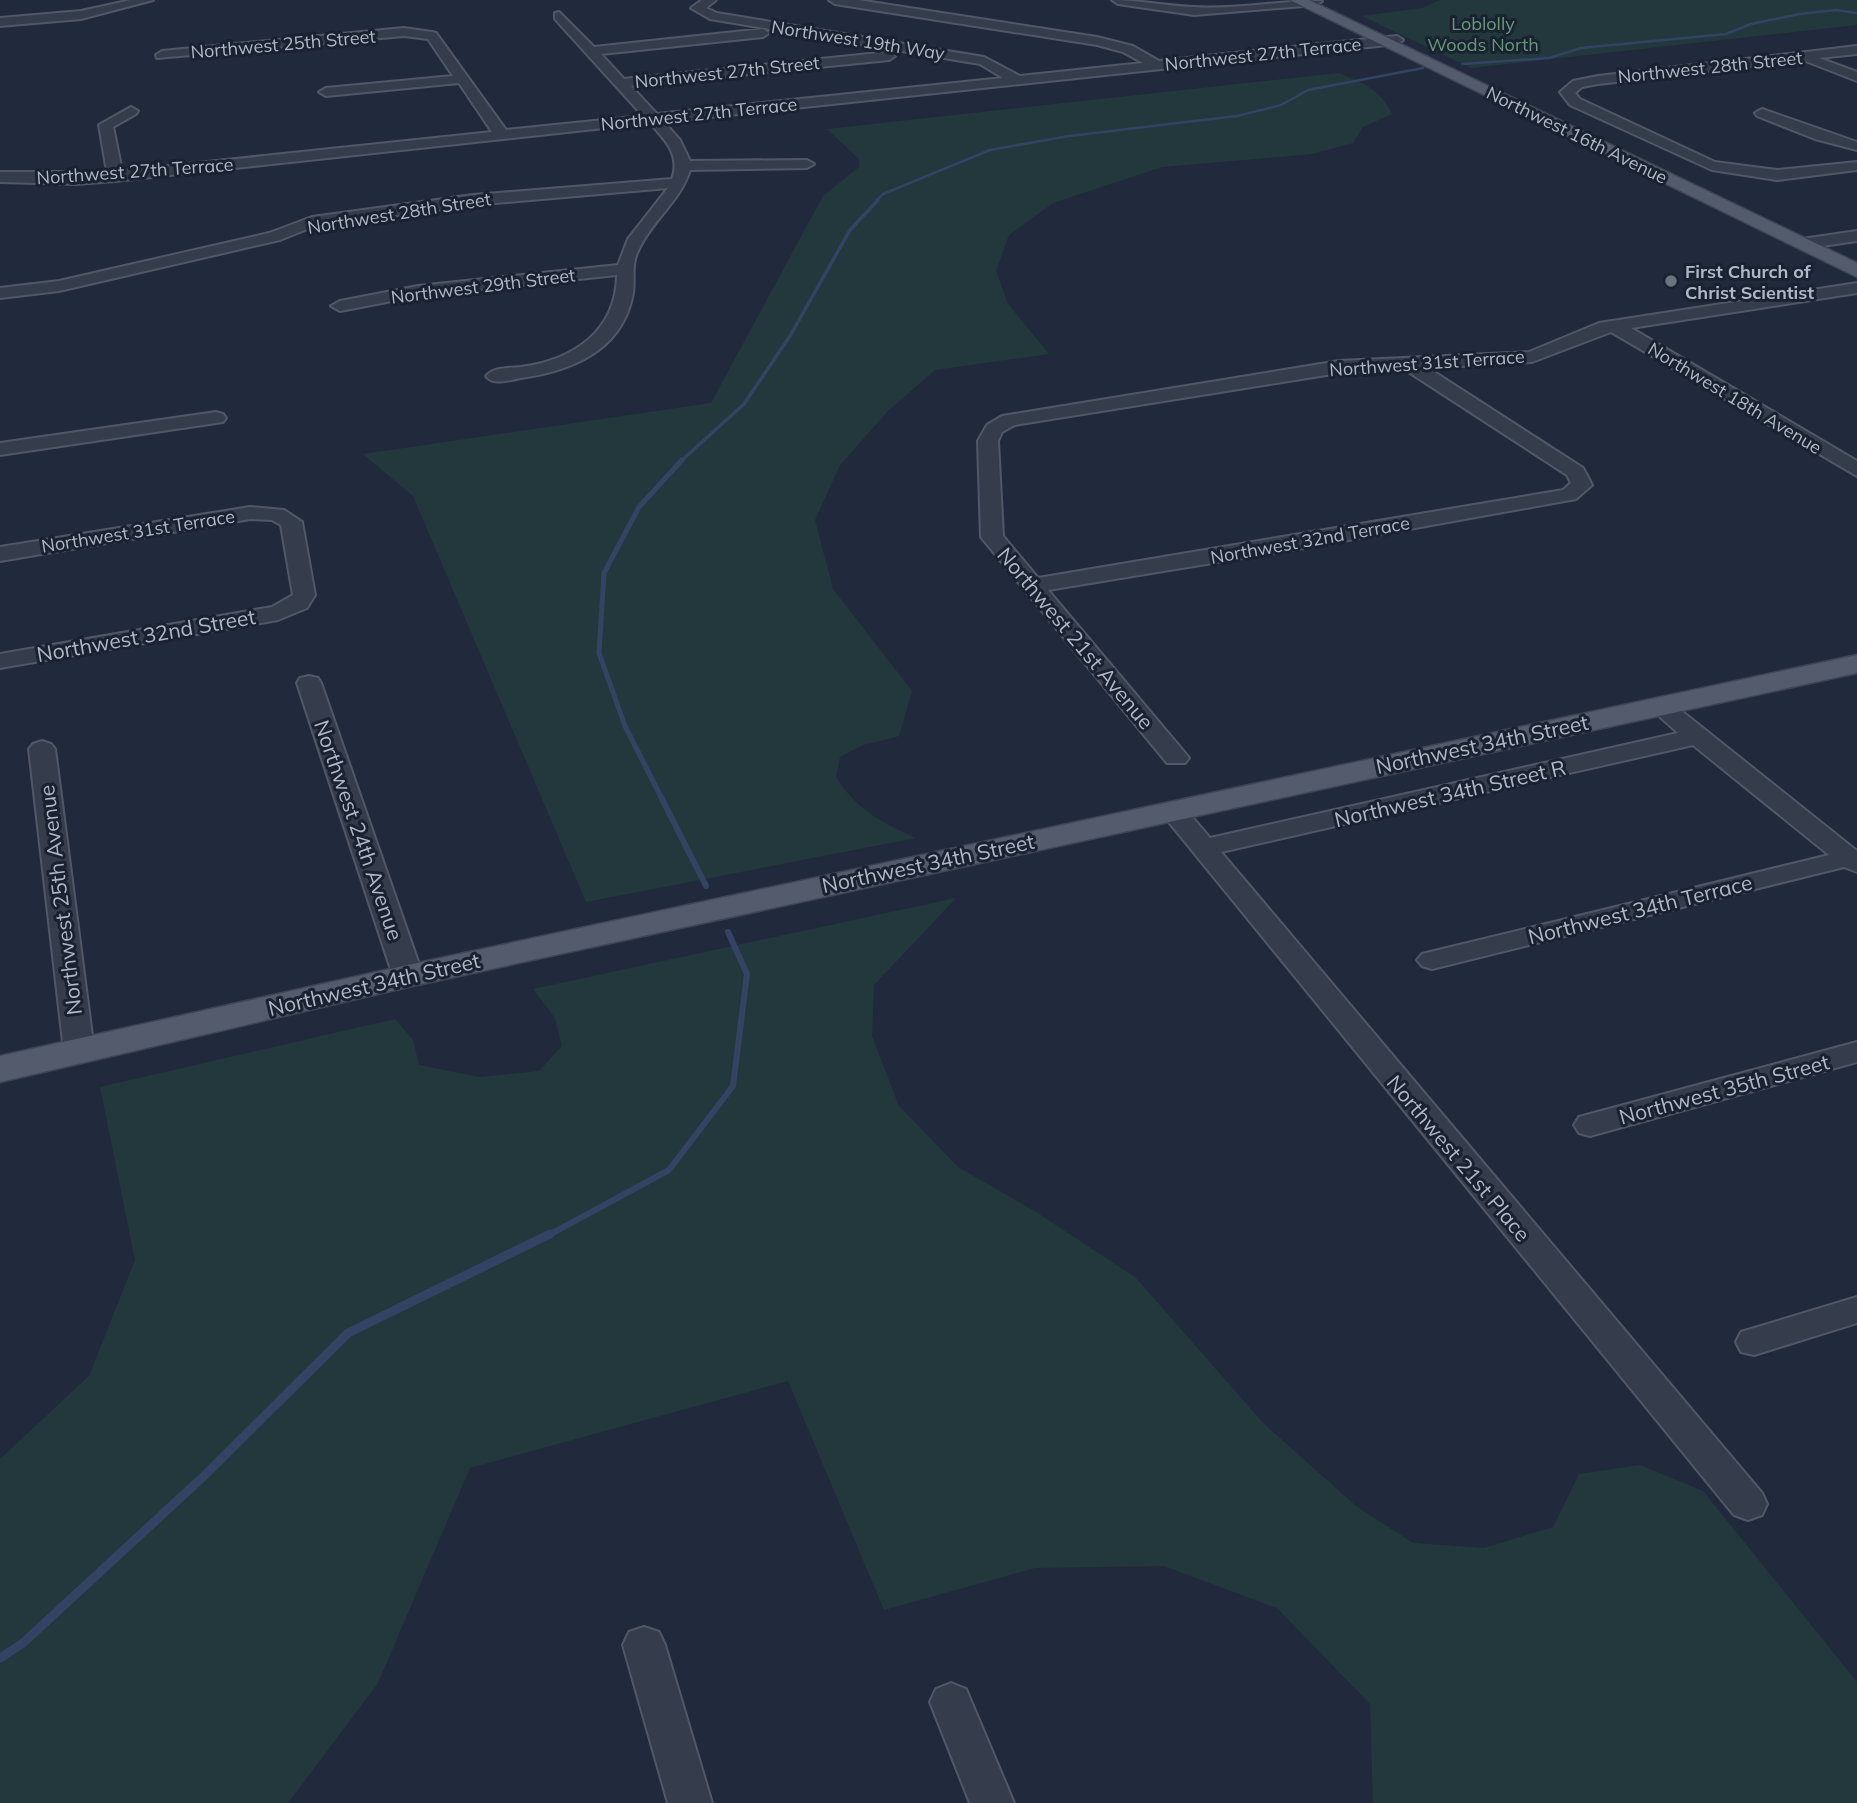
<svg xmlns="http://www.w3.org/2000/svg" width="1857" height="1803" font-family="Mulish,sans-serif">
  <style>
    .green { fill: #23383d }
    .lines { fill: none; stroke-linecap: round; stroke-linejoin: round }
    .stream-far4 { stroke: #344364; stroke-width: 2.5 }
    .stream-far3 { stroke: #344364; stroke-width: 3.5 }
    .stream-far2 { stroke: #344364; stroke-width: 5 }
    .stream-far1 { stroke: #344364; stroke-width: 6 }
    .stream { stroke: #344364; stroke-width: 9 }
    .minor-casing { stroke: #505767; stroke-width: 4 }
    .major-casing { stroke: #3e4655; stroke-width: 3 }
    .minor { fill: #353c4c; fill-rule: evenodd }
    .major { fill: #535b6d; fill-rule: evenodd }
    .worship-dot { fill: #6b7280; stroke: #1a2231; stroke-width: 2.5 }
    .labels { text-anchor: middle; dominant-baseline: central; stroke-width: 6; stroke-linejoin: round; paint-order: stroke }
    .far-park-label { font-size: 18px; fill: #669a77; stroke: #1a2231 }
    .far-street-label { font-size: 18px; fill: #b0b7c8; stroke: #1a2231 }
    .far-poi-label { font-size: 18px; font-weight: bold; fill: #b0b7c8; stroke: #1a2231; text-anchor: start }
    .street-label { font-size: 21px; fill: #b0b7c8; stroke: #1a2231 }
  </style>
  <rect width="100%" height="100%" fill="#212a3c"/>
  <!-- green -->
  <g class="green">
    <path d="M1440,0H1857V25L1471,68L1362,16L1422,8Z"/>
    <path d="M1339,73C1363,83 1381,90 1392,114L1363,127L1353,143L1312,154L1162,167L1053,203L1009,235L996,271L1008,304L1049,354L935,370L888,411L840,465L815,520L833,589L912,691L899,736L863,745L840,757L836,777C856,809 882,823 916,838L586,902L413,496L363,454L711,403L823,196L859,167V159L827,129Z"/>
    <path d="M956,898L874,985L872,1036L899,1106L958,1167L1036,1212L1136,1278L1264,1424L1356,1506L1413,1543L1484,1548L1553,1527L1579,1474L1640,1465L1703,1491L1857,1682V1803H1373L1370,1704L1277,1608L1164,1566L1035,1568L884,1610L788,1381L470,1468L378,1683L288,1803H0V1459L89,1376L135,1260L100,1087L395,1019L413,1040L419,1065L479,1077L539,1071L562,1046L555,1018L533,989Z"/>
  </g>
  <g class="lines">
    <!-- stream-far4 -->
    <g class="stream-far4">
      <path d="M1462,64L1549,58L1581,48L1726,34L1751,24L1800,14L1836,10L1857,13"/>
      <path d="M876,201L883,194L990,150L1069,136L1237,116L1281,105L1308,90L1423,68"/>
    </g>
    <!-- stream-far3 -->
    <path class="stream-far3" d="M681,461L744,404L790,336L850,230L878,200"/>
    <!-- stream-far2 -->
    <path class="stream-far2" d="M662,799L625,726L599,653L604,573L639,507L682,460"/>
    <!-- stream-far1 -->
    <g class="stream-far1">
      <path d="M661,797L706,886"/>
      <path d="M547,1236L669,1170L733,1086L747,974L728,932"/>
    </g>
    <!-- stream -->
    <path class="stream" d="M0,1658L23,1643L205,1475L348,1333L550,1234"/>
    <!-- minor casing -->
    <g class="minor-casing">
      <g id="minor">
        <path d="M131,0H153L81,19L0,26V18L81,11Z"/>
        <path d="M702,0H716L706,8L717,13L984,57L1020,76L1143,63L1123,52L1097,45L835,4L829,0H858L1097,37L1133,46L1159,61L1397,36L1403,40L1397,44L664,122L680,140L690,161L807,160L814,164L807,168L690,170C680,202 651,221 638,251C631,265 635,279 633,293C623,350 572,371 521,378C510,380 493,386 486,376C493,367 510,368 521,367C573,360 616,332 617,275L418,296L340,311L331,306L340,301L418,286L618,265L628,239L668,188L473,205L315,226L280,240L59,291L0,298V288L59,281L269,233L312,217L473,195L672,179C681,155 665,140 650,123L115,181L76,184L0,182V172H107L99,125L131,107L138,111L136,114L113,127L122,171L492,132L459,83L326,96L319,92L326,88L453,76L428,39L404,36L157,58L156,55L162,51L404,28L432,32L436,33L506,130L643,116L555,19V13L559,12L594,47L763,29L769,33L763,37L601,54L624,79L889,52L895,56L889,60L631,86L657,114L1003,78L980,64L710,19L691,8Z"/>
        <path d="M1112,0C1140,0 1165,6 1193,7C1235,10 1281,0 1322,1L1316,5L1194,15L1118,4Z"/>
        <path d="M1857,46V54L1819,58L1857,72V81L1803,60L1598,84L1582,87L1575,93L1580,99L1715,162L1777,170L1857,162V170L1777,180L1712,170L1570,105L1560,92L1573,81L1598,76Z"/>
        <path d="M1762,109L1857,142V150L1815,139L1757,116L1755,113Z"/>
        <path d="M1857,231V241L1802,249L1794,244L1802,239Z"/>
        <path d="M1857,283V293L1631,328L1857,461V476L1611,332L1532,362L1428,368L1583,468L1592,485L1576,499L1310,547L1048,590L1185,753L1189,758L1185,763H1167L981,537L978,441L987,425L1002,416L1339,361L1529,352L1599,323ZM1404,369L1567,475L1571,483L1563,490L1038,578L1003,536L998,441L1002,432L1015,425L1339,373Z"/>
        <path d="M216,412L223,414L226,418L223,422L0,455V443Z"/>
        <path d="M250,507L284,510L302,522L315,595L307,608L278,620L0,668V654L272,607L293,595L281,525L272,520L250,519L0,561V547Z"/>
        <path d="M309,676L318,678L321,683L423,976L418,982L408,985L398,982L393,976L297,683L300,678Z"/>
        <path d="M1660,699L1669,701L1857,851V872L1844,867L1432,969L1422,966L1417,960L1422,954L1829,855L1693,745L1221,852L1762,1493L1767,1504L1762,1515L1748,1520L1734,1515L1159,810L1163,804H1181L1210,838L1678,733L1648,706L1651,701Z"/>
        <path d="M42,741L51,744L55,749L94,1051L90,1058L79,1061L68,1058L64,1051L29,749L33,744Z"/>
        <path d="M1857,1042V1062L1590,1136L1579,1133L1574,1125L1579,1117Z"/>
        <path d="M1857,1297V1323L1754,1355L1741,1352L1736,1342L1741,1332Z"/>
        <path d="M644,1627L659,1632L665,1645L712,1803H668L623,1645L629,1632Z"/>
        <path d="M951,1683L966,1689L1014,1803H970L930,1702L936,1689Z"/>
      </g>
    </g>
    <!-- major casing -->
    <g class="major-casing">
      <g id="major">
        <path d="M1290,0H1309L1857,263V277Z"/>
        <path d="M1857,655V673L408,987L0,1082V1056L408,965Z"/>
      </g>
    </g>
    <!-- minor -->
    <use href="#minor" class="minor"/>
    <!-- major -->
    <use href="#major" class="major"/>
  </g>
  <!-- markers -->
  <circle class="worship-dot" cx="1671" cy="281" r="7"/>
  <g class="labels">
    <!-- far-park labels -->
    <g class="far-park-label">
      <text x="1483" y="23">Loblolly<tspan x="1483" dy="21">Woods North</tspan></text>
    </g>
    <!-- far-street labels -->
    <g class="far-street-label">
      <text transform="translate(858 40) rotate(9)">Northwest 19th Way</text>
      <text transform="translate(283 44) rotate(-5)">Northwest 25th Street</text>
      <text transform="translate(1263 54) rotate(-6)">Northwest 27th Terrace</text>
      <text transform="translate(1710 67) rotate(-6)">Northwest 28th Street</text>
      <text transform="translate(727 72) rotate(-6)">Northwest 27th Street</text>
      <text transform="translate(699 114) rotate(-6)">Northwest 27th Terrace</text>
      <text transform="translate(1577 135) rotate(26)">Northwest 16th Avenue</text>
      <text transform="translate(135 171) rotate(-4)">Northwest 27th Terrace</text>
      <text transform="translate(399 213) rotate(-9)">Northwest 28th Street</text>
      <text transform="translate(483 286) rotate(-7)">Northwest 29th Street</text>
      <text transform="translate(1427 363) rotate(-4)">Northwest 31st Terrace</text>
      <text transform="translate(1735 398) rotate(31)">Northwest 18th Avenue</text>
      <text transform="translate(138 531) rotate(-9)">Northwest 31st Terrace</text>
      <text transform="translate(1310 540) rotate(-10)">Northwest 32nd Terrace</text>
    </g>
    <!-- far-poi labels -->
    <g class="far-poi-label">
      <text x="1685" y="271">First Church of<tspan x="1685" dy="21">Christ Scientist</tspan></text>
    </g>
    <!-- street labels -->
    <g class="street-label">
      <text transform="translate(146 635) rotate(-10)">Northwest 32nd Street</text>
      <text transform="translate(1076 638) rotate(50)">Northwest 21st Avenue</text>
      <text transform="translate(1482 744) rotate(-12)">Northwest 34th Street</text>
      <text transform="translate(1450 793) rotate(-13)">Northwest 34th Street R</text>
      <text transform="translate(359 830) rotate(71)">Northwest 24th Avenue</text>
      <text transform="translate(928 863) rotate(-12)">Northwest 34th Street</text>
      <text transform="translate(60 900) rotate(-97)">Northwest 25th Avenue</text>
      <text transform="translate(1640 909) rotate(-14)">Northwest 34th Terrace</text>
      <text transform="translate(374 984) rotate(-13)">Northwest 34th Street</text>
      <text transform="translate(1724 1089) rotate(-15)">Northwest 35th Street</text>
      <text transform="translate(1459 1158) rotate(50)">Northwest 21st Place</text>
    </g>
  </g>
</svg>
